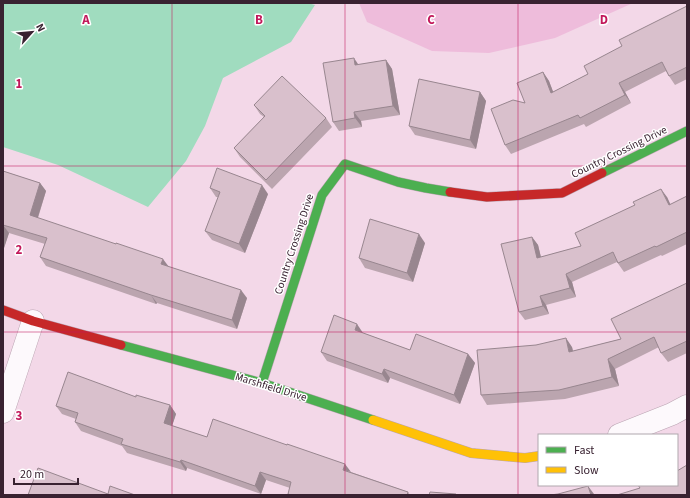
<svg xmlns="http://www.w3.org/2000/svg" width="690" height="498" font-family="'Source Sans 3',sans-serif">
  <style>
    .green { fill: #eebcdb }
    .water { fill: #a0dcbf }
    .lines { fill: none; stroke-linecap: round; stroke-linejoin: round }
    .street-casing { stroke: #baa4b2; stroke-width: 23 }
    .fast-casing { stroke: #baa4b2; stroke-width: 10 }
    .slow-casing { stroke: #baa4b2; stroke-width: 10 }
    .jam-casing { stroke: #baa4b2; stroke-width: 10 }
    .street { stroke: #fdf9fc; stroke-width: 22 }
    .fast { stroke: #4caf50; stroke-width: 9 }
    .slow { stroke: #ffc107; stroke-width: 9 }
    .jam { stroke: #c62828; stroke-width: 9 }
    .wall { fill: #bba5af }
    .shaded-wall { fill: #98868f }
    .building { fill: #d9c0cc; stroke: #98868f }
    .grid { fill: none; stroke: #c2185b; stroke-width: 1; stroke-opacity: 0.55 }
    .labels { text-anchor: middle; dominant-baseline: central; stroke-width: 3; stroke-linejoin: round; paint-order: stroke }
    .street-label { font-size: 11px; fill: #392231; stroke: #fff }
    .grid-label { font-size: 13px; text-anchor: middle; font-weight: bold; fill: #c2185b; stroke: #fff; stroke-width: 3; stroke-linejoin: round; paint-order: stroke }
  </style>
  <rect width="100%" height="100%" fill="#f3d8e8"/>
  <!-- green -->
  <path class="green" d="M359,3H633L555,38L489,53L432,51L367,22Z"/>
  <!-- water -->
  <path class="water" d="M3,3H308L315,5L291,42L223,78L205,126L186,161L148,207L58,165L3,147Z"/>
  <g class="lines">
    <!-- street casing -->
    <g class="street-casing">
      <g id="street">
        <path d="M3,412L33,321"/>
        <path d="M619,435L672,414L687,406"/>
      </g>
    </g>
    <!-- fast casing -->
    <g class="fast-casing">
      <g id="fast">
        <path d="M602,173L687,131"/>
        <path d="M121,345L262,383L373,420"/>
        <path d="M262,383L322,195L345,164L398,182L426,188L450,192"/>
      </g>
    </g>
    <!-- slow casing -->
    <g class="slow-casing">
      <path id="slow" d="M373,420L471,453L525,458L539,456"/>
    </g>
    <!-- jam casing -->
    <g class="jam-casing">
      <g id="jam">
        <path d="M450,192L487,197L562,193L602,173"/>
        <path d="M3,310L33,321L121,345"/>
      </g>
    </g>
    <!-- street -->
    <use href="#street" class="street"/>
    <!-- fast -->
    <use href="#fast" class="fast"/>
    <!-- slow -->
    <use href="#slow" class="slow"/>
    <!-- jam -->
    <use href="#jam" class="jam"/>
  </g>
  <!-- wall -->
  <g class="wall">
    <path d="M687,6V79L675,85L669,76L666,71L625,92L631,103L586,127L584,124L511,154L505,145L525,103L543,72L549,81L553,92L588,74Z"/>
    <path d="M386,60L392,69L400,115L361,121L362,127L339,131L333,122L358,65Z"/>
    <path d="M480,92L486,101L476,149L415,135L409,126Z"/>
    <path d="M254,105L326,118L332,127L272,189L240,157L234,148L264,117L260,114Z"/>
    <path d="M3,171L40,183L46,191L38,218L168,267L247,298L237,329L157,303L156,304L46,266L40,257L45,244L9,233L3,251Z"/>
    <path d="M210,188L268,194L245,253L212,240L205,231L218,197H216Z"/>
    <path d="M687,196V244L662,256L661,255L624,272L617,262L572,282L576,297L546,305L549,314L525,320L519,312L532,237L538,245L541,257L581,246L667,197L670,205Z"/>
    <path d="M425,243L413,282L365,268L359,258Z"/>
    <path d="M687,283V353L668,362L661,353L659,347L615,369L619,386L565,399L487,405L481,395L572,347L573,351L621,339Z"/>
    <path d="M363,333L410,350L468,354L475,363L460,404L390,378L388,383L327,361L321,352Z"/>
    <path d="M136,397L170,405L176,414L172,426L207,437L351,472L408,492L410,495H289L288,494L290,488L266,480L261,494L187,468L186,471L127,453L122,446L81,431L75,422L76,419L62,414L56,406Z"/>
  </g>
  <!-- shaded-wall -->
  <g class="shaded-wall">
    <path d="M354,58L360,67L355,65Z"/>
    <path d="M386,60L392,69L400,115L393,106Z"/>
    <path d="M543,72L549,81L557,102L551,93Z"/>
    <path d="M619,83L625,92L631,103L625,95Z"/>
    <path d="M480,92L486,101L476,149L470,140Z"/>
    <path d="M354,112L361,121L362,127L355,118Z"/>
    <path d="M40,183L46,191L36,223L30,215Z"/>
    <path d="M262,185L268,194L245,253L239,244Z"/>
    <path d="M661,189L667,197L675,214L669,205Z"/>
    <path d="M3,225L9,233L3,251Z"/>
    <path d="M419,234L425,243L413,282L407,273Z"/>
    <path d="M532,237L538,245L543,266L537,258Z"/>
    <path d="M163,259L169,267L161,264Z"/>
    <path d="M566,274L572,282L576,297L570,288Z"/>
    <path d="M241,290L247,298L237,329L232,320Z"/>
    <path d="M151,295L157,303L156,304Z"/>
    <path d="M540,296L546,305L549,314L543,306Z"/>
    <path d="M357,324L363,333L355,330Z"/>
    <path d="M566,338L572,347L575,361L569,352Z"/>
    <path d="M468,354L475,363L460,404L454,395Z"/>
    <path d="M608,359L615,369L619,386L612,377Z"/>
    <path d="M384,369L390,378L388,383L382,374Z"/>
    <path d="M170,405L176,414L170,432L164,423Z"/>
    <path d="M181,460L187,468L186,471L180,462Z"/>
    <path d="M345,464L351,472L343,470Z"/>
    <path d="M260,472L266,480L261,494L255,486Z"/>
    <path d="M588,486L594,494L595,495H591Z"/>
  </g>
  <!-- building -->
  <g class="building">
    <path d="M687,6V67L669,76L662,62L619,83L625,95L580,118L578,115L505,145L491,109L513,100L525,103L517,83L543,72L551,93L588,74L584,66L622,46L619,40Z"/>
    <path d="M354,58L355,65L386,60L393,106L354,112L355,118L333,122L323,63Z"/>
    <path d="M282,76L326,118L266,180L234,148L265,116L254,105Z"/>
    <path d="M419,79L480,92L470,140L409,126Z"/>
    <path d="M217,168L262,185L239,244L205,231L220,192L210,188Z"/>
    <path d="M3,171L40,183L30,215L116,244V243L163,259L161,264L241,290L232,320L151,295L40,257L47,238L3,225Z"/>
    <path d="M661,189L669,205L687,196V232L656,247L655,246L618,263L613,252L566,274L570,288L540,296L543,306L519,312L501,244L532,237L537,258L581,246L575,233L635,205L633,202Z"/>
    <path d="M370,219L419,234L407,273L359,258Z"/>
    <path d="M687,283V341L661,353L654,337L608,359L612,377L559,390L481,395L477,350L536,345L566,338L569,352L621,339L611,319Z"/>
    <path d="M334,315L357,324L355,330L410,350L416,334L468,354L454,395L384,369L382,374L321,352Z"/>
    <path d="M68,372L136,397V395L170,405L164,423L207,437L213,419L287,445V444L345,464L343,470L408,492L407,495H291L288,494L291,482L260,472L255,486L181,460L180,462L121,444L123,439L75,422L78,413L56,406Z"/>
    <path d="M687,465V495H617L640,488L638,485H677V471Z"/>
    <path d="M38,468L108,494L110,486L135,495H28Z"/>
    <path d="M588,486L591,495H550L558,494Z"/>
    <path d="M430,492L456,494L455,495H429Z"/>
  </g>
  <!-- grid -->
  <path class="grid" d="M172,3V495M345,3V495M518,3V495M3,166H687M3,332H687"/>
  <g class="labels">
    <!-- street labels -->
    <g class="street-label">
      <text transform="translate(619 152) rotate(-26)">Country Crossing Drive</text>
      <text transform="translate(294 244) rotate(-72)">Country Crossing Drive</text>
      <text transform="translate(271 387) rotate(17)">Marshfield Drive</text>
    </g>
  </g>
  <g class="grid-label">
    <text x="86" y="24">A</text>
    <text x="259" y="24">B</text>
    <text x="431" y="24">C</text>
    <text x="604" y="24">D</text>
    <text x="19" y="88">1</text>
    <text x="19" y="254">2</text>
    <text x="19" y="420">3</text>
  </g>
  <!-- border -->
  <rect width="690" height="498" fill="none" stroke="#392231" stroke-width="8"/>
  <!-- legend -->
  <rect x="538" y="434" width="140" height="52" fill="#ffffff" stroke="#b0a7ad"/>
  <rect x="546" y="447" width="20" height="6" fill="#4caf50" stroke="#b0a7ad"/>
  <text x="574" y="454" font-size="12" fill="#392231">Fast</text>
  <rect x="546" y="467" width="20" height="6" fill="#ffc107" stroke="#b0a7ad"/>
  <text x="574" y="474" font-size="12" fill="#392231">Slow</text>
  <!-- north arrow -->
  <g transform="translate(32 32) rotate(63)" stroke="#ffffff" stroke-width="3" paint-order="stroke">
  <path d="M0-3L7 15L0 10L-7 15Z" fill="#392231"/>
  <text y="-6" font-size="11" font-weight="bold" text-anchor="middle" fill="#392231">N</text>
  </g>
  <!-- scale -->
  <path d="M14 478v6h64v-6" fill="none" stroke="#392231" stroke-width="2"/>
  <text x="20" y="478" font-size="12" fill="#392231" stroke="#ffffff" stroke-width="3" paint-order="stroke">20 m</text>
</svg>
